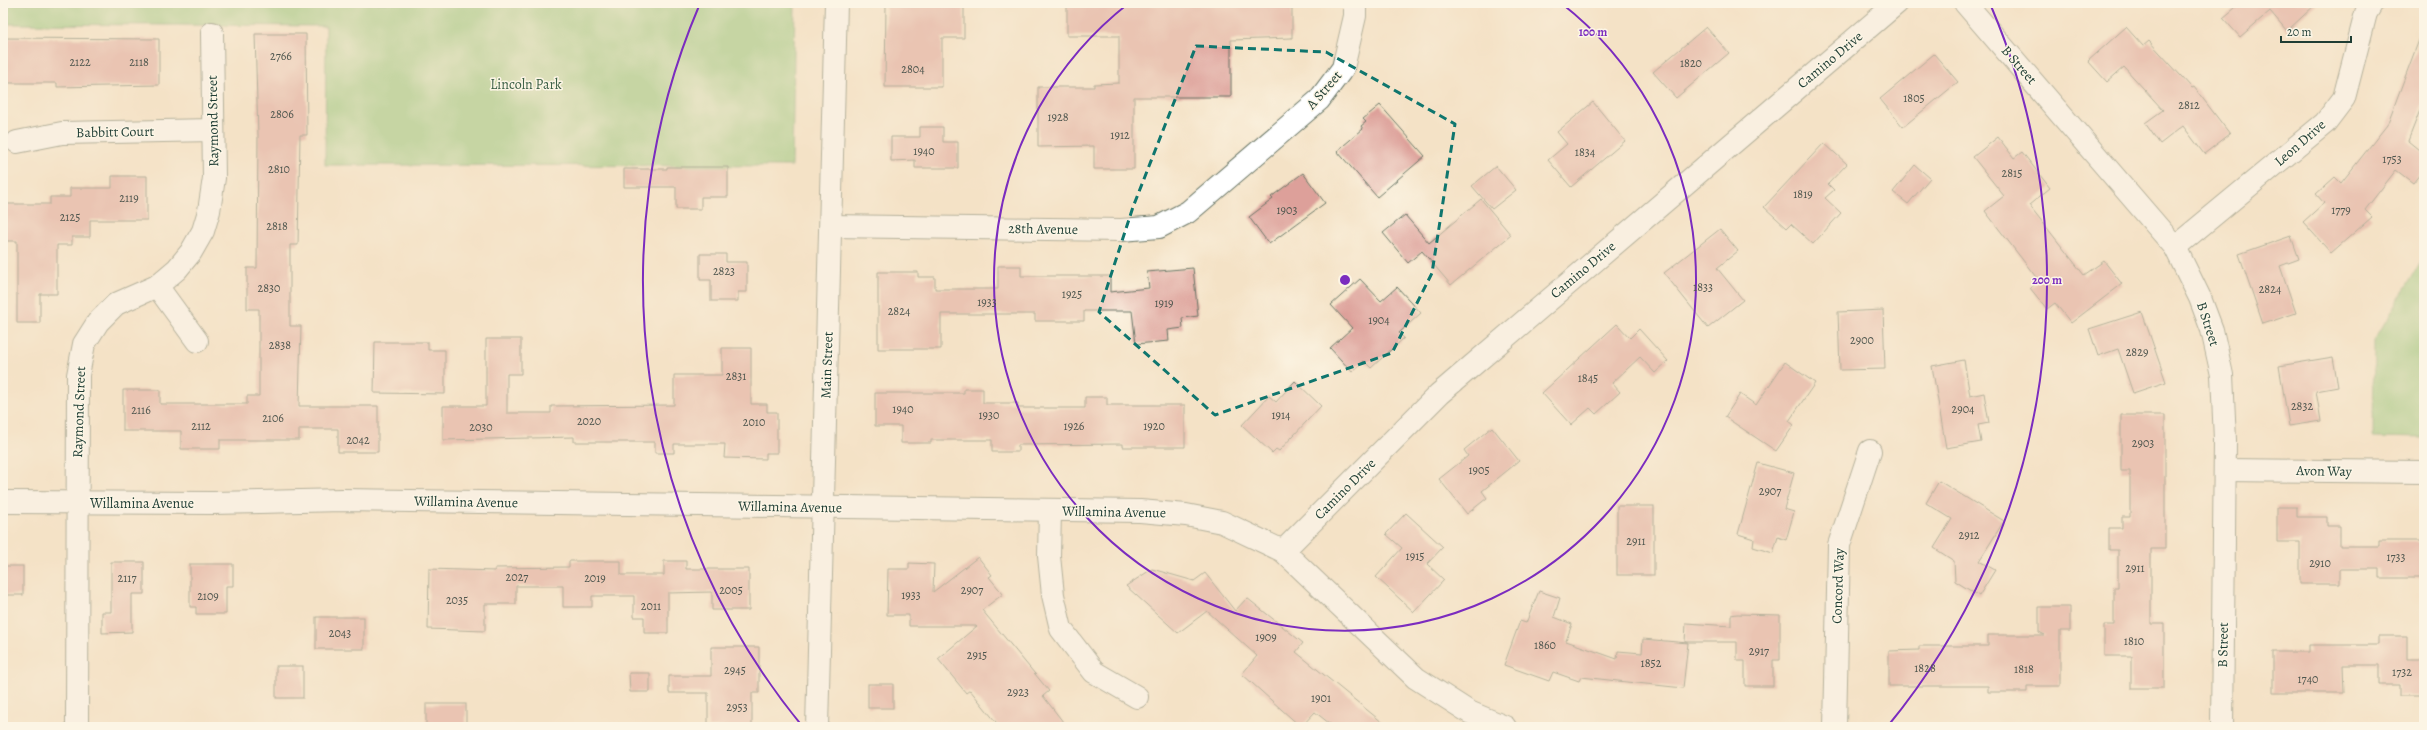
<svg xmlns="http://www.w3.org/2000/svg" width="2427" height="730" font-family="Alegreya,serif">
  <style>
    .green { fill: #8ec679; stroke: #568256 }
    .building { fill: #dda09a }
    .lines { fill: none; stroke-linecap: round; stroke-linejoin: round }
    .minor-casing { stroke: #6a7767; stroke-width: 24 }
    .minor { stroke: #fff; stroke-width: 22 }
    .marked { fill: none; stroke: #0f766e; stroke-width: 3; stroke-dasharray: 8 5; stroke-linejoin: round }
    .ring { fill: none; stroke: #7b2cbf; stroke-width: 2 }
    .labels { text-anchor: middle; dominant-baseline: central; stroke-width: 3; stroke-linejoin: round; paint-order: stroke }
    .number-label { font-size: 12px; fill: #4e564e }
    .street-label { font-size: 14px; fill: #1f3d34; stroke: #fcf5e5 }
    .park-label { font-size: 14px; fill: #3b5f45; stroke: #fcf5e5 }
    .centre { fill: #7b2cbf; stroke: #fcf5e5; stroke-width: 2 }
    .ring-label { font-size: 12px; text-anchor: middle; font-weight: bold; fill: #7b2cbf; stroke: #fcf5e5; stroke-width: 3; stroke-linejoin: round; paint-order: stroke }
  </style>
  <rect width="100%" height="100%" fill="#fcf5e5"/>
  <filter id="ink" filterUnits="userSpaceOnUse"><feTurbulence type="fractalNoise" baseFrequency=".025" numOctaves="2"/><feDisplacementMap in="SourceGraphic" scale="8" xChannelSelector="R" yChannelSelector="G"/><feConvolveMatrix kernelMatrix="1 2 1 2 8 2 1 2 1" color-interpolation-filters="sRGB"/></filter>
  <filter id="wash" filterUnits="userSpaceOnUse"><feTurbulence type="fractalNoise" baseFrequency=".012" numOctaves="4" result="noise"/><feDisplacementMap in="SourceGraphic" scale="16" xChannelSelector="R" yChannelSelector="G"/><feGaussianBlur stdDeviation="0.9" result="paint"/><feColorMatrix in="noise" values="0 0 0 0 0 0 0 0 0 0 0 0 0 0 0 0 0 1.4 0 .05"/><feComposite in="paint" operator="in"/></filter>
  <g filter="url(#wash)">
    <rect width="100%" height="100%" fill="#f4e2c6"/>
    <!-- green -->
    <g class="green">
      <path d="M3,3H795L792,166L325,165L326,26L3,24Z"/>
      <path d="M2424,256V438L2373,437L2374,341Z"/>
    </g>
    <g id="blocks">
      <!-- building -->
      <g class="building">
        <path d="M1067,3H1150V5L1292,3V38L1231,40V97H1134V169H1094V146L1038,147V87H1094V84L1119,83V36H1067Z"/>
        <path d="M2241,3H2317L2287,31L2270,11L2240,37L2223,18Z"/>
        <path d="M886,4H964V38H942V87H885Z"/>
        <path d="M1706,27L1729,53L1676,98L1653,72Z"/>
        <path d="M2126,27L2143,46L2149,41L2192,88L2194,87L2230,134L2204,154L2183,126L2160,144L2145,123L2163,110L2124,67L2107,82L2088,61Z"/>
        <path d="M2422,32H2424V100L2408,141L2424,154V169L2413,183L2396,170L2365,210L2372,217L2331,253L2303,222L2324,203L2316,194L2335,177L2341,183L2387,125Z"/>
        <path d="M255,34H306L307,135H300L298,245H290V326H301L299,406H378V452H338V429H299V440H220V449H181V431H123V390H160V404H247V396H259V309H247V268H257L258,135Z"/>
        <path d="M3,38L159,39V85L57,87V83H3Z"/>
        <path d="M1934,54L1958,82L1903,127L1880,99Z"/>
        <path d="M1593,102L1625,141L1571,187L1548,160L1567,144L1557,132Z"/>
        <path d="M1380,105L1425,156L1377,197L1337,151L1363,129L1361,126L1366,122L1363,119Z"/>
        <path d="M920,127H943V142H958V168H915V160L891,161V137H920Z"/>
        <path d="M1998,137L2014,158L2022,152L2050,188L2029,205L2084,275L2104,261L2122,284L2071,323L2055,303L2047,309L2030,288L2039,281L1985,211L2004,196L1973,157Z"/>
        <path d="M1824,143L1847,164L1828,184L1834,190L1825,198L1841,213L1813,244L1791,224L1787,228L1764,207Z"/>
        <path d="M1915,165L1930,178L1908,204L1893,192Z"/>
        <path d="M1496,166L1516,190L1492,209L1472,186Z"/>
        <path d="M667,167H728V197H701V209H676V187H624V169H667Z"/>
        <path d="M1303,173L1325,203L1269,244L1249,217L1273,199L1271,197Z"/>
        <path d="M112,176H147V220H90V237H72V245H57V294H40V323H17V241H3V204H50V197H70V188H112Z"/>
        <path d="M1481,199L1511,235L1451,285L1422,251L1408,263L1383,233L1405,215L1429,243Z"/>
        <path d="M1720,229L1738,251L1717,268L1743,300L1708,328L1664,273Z"/>
        <path d="M2291,236L2299,259L2280,266L2296,313L2263,324L2239,254Z"/>
        <path d="M700,254H726V262H747V292H738V301H711V280H700Z"/>
        <path d="M998,266H1021V276H1110V292L1149,288L1147,272L1193,268L1198,316L1182,318L1183,328L1168,330L1169,341L1136,344L1132,311H1084V321H1035V314H941V349H878V272H918V277H935V289H998Z"/>
        <path d="M1360,279L1381,301L1397,287L1421,313L1399,333L1404,338L1371,368L1364,361L1352,372L1330,348L1352,328L1331,305Z"/>
        <path d="M1883,310L1885,369L1840,370L1838,312Z"/>
        <path d="M2142,312L2166,382L2133,393L2118,349L2098,356L2089,329Z"/>
        <path d="M1617,324L1630,338L1639,329L1668,361L1655,373L1640,357L1612,383L1620,392L1596,414L1590,408L1571,425L1542,393Z"/>
        <path d="M486,339H521V374H507V413H551V406L674,405V375H722V348H751V404H767V412H777V453H766V459L724,458L725,444H674V453H655V442H574V437L443,440V406H486Z"/>
        <path d="M375,342H428V350H445V394L374,393Z"/>
        <path d="M2333,357L2338,387L2316,391L2321,421L2289,426L2279,366Z"/>
        <path d="M1964,360L1970,396L1984,393L1989,423L1978,425L1981,442L1946,448L1932,366Z"/>
        <path d="M1785,362L1815,383L1789,421L1794,425L1776,451L1725,417L1740,394L1756,405Z"/>
        <path d="M1295,381L1321,406L1279,451L1276,449L1272,453L1242,425L1269,396L1276,402Z"/>
        <path d="M964,389H983V403H1018V408H1085V397H1107V405H1185V447H1123V444L1018,445V452H992V440H931V443H901V426H875V393H964Z"/>
        <path d="M2121,415H2165V549H2151V624H2164V688H2131V656H2104V625H2114V587H2118V550H2109V528H2122V517H2130V471H2121Z"/>
        <path d="M1492,427L1519,461L1482,491L1487,498L1467,514L1439,479L1468,456L1464,450Z"/>
        <path d="M1758,463L1794,473L1784,509L1794,512L1786,540L1778,537L1773,553L1753,547L1754,539L1738,534Z"/>
        <path d="M1939,481L2004,521L1979,561L1995,570L1979,596L1955,581L1954,561L1934,548L1952,519L1926,503Z"/>
        <rect x="1617" y="506" width="37" height="69"/>
        <path d="M2277,507H2297V517H2327V526H2340V546H2379V541H2424V578H2379V569H2340V584H2300V542H2277Z"/>
        <path d="M1406,513L1443,547L1427,564L1444,580L1414,612L1376,577L1402,548L1386,534Z"/>
        <path d="M978,557L992,575L989,577L1003,594L982,610L1049,691L1043,696L1067,727H1000L970,690L966,693L938,659L977,626H909V615H887L888,569H909V563L934,564L933,592Z"/>
        <path d="M569,561H621V575H664V561H686V569H749V610H712V592L668,593V633H644V617H634V596H592V607H563V586H516V604H485V631L428,629L429,569L495,571V568L569,567Z"/>
        <path d="M111,562H144V594H132V632L102,633V612H111Z"/>
        <path d="M190,564H233V586H226V614H196V607H190Z"/>
        <rect x="3" y="566" width="20" height="29"/>
        <path d="M1152,569L1194,581L1205,573L1235,611L1247,598L1303,643L1296,652L1388,727H1334L1315,712L1301,727L1242,674L1257,656L1207,611L1178,633L1126,586Z"/>
        <path d="M1539,591L1560,598L1554,617L1572,624L1566,641L1617,659L1618,651L1642,653L1643,639L1688,643L1683,688L1581,677L1579,681L1553,672L1549,681L1504,665L1520,621L1526,623Z"/>
        <path d="M2039,607H2070V631H2060V686H2027V692H1988V686H1889V651L1919,650V646H1988V635H2045L2039,632Z"/>
        <path d="M1737,614L1780,615V660H1773V686H1745V661H1737V642H1685L1686,623L1731,626V615Z"/>
        <rect x="316" y="617" width="48" height="32"/>
        <path d="M2379,636H2407V659H2424V696H2399V685H2379V665H2343L2344,693H2273V652H2309V645H2379Z"/>
        <path d="M711,647H759V693H752V727H708V693H669V676H711Z"/>
        <rect x="276" y="666" width="27" height="32"/>
        <path d="M629,673H650V692H630Z"/>
        <rect x="868" y="684" width="25" height="24"/>
        <rect x="426" y="704" width="40" height="23"/>
      </g>
    </g>
  </g>
  <g filter="url(#ink)">
    <use href="#blocks" fill-opacity="0" stroke="#6a7767" stroke-width="1"/>
    <g class="lines">
      <!-- minor casing -->
      <g class="minor-casing">
        <g id="minor">
          <path d="M1965,3L2175,247L2200,298L2212,330L2222,375L2225,440L2222,727"/>
          <path d="M17,142L62,133L213,130"/>
          <path d="M831,226L1121,230L1159,227L1188,212L1319,100L1343,68L1355,16V3"/>
          <path d="M2175,247L2325,123L2344,98L2366,13L2372,3"/>
          <path d="M157,286L197,341"/>
          <path d="M2225,470L2424,472"/>
          <path d="M3,502L213,503L342,500L1140,511L1186,515L1222,522L1283,551L1416,678L1469,712L1505,727"/>
          <path d="M1050,511L1049,556L1053,595L1061,629L1094,672L1137,697"/>
          <path d="M1283,551L1439,394L1897,3"/>
          <path d="M77,727L78,375L84,344L98,322L116,304L157,286L177,269L191,252L203,231L209,211L214,178L212,33"/>
          <path d="M817,727L836,3"/>
          <path d="M1835,727L1839,545L1870,451"/>
        </g>
      </g>
      <!-- minor -->
      <use href="#minor" class="minor"/>
    </g>
  </g>
  <!-- marked area -->
  <path d="M0 0H2427V730H0ZM1196,46L1326,52L1455,124L1432,273L1392,353L1215,415L1099,312L1133,207Z" fill="#f4e2c6" fill-opacity=".55" fill-rule="evenodd"/>
  <path class="marked" d="M1196,46L1326,52L1455,124L1432,273L1392,353L1215,415L1099,312L1133,207Z"/>
  <!-- distance rings -->
  <g class="ring">
    <path d="M1561 3A351 351 0 1 1 1129 3"/>
    <path d="M803 727A702 702 0 0 1 699 6M1991 6A702 702 0 0 1 1887 727"/>
  </g>
  <g class="labels">
    <!-- number labels -->
    <g class="number-label">
      <text x="281" y="56">2766</text>
      <text x="80" y="62">2122</text>
      <text x="139" y="62">2118</text>
      <text x="1691" y="63">1820</text>
      <text x="913" y="69">2804</text>
      <text x="1914" y="98">1805</text>
      <text x="2189" y="105">2812</text>
      <text x="282" y="114">2806</text>
      <text x="1058" y="117">1928</text>
      <text x="1120" y="135">1912</text>
      <text x="924" y="151">1940</text>
      <text x="1585" y="152">1834</text>
      <text x="2392" y="159">1753</text>
      <text x="279" y="169">2810</text>
      <text x="2012" y="173">2815</text>
      <text x="1803" y="194">1819</text>
      <text x="129" y="198">2119</text>
      <text x="1287" y="210">1903</text>
      <text x="2341" y="210">1779</text>
      <text x="70" y="217">2125</text>
      <text x="277" y="226">2818</text>
      <text x="724" y="271">2823</text>
      <text x="1703" y="287">1833</text>
      <text x="269" y="288">2830</text>
      <text x="2270" y="289">2824</text>
      <text x="1072" y="294">1925</text>
      <text x="987" y="302">1933</text>
      <text x="1164" y="303">1919</text>
      <text x="899" y="311">2824</text>
      <text x="1379" y="320">1904</text>
      <text x="1862" y="340">2900</text>
      <text x="280" y="345">2838</text>
      <text x="2137" y="352">2829</text>
      <text x="736" y="376">2831</text>
      <text x="1588" y="378">1845</text>
      <text x="2302" y="406">2832</text>
      <text x="903" y="409">1940</text>
      <text x="1963" y="409">2904</text>
      <text x="141" y="410">2116</text>
      <text x="989" y="415">1930</text>
      <text x="1281" y="415">1914</text>
      <text x="273" y="418">2106</text>
      <text x="589" y="421">2020</text>
      <text x="754" y="422">2010</text>
      <text x="201" y="426">2112</text>
      <text x="1074" y="426">1926</text>
      <text x="1154" y="426">1920</text>
      <text x="481" y="427">2030</text>
      <text x="358" y="440">2042</text>
      <text x="2143" y="443">2903</text>
      <text x="1479" y="470">1905</text>
      <text x="1770" y="491">2907</text>
      <text x="1969" y="535">2912</text>
      <text x="1636" y="541">2911</text>
      <text x="1415" y="556">1915</text>
      <text x="2396" y="557">1733</text>
      <text x="2320" y="563">2910</text>
      <text x="2135" y="568">2911</text>
      <text x="517" y="577">2027</text>
      <text x="127" y="578">2117</text>
      <text x="595" y="578">2019</text>
      <text x="731" y="590">2005</text>
      <text x="972" y="590">2907</text>
      <text x="911" y="595">1933</text>
      <text x="208" y="596">2109</text>
      <text x="457" y="600">2035</text>
      <text x="651" y="606">2011</text>
      <text x="340" y="633">2043</text>
      <text x="1266" y="637">1909</text>
      <text x="2134" y="641">1810</text>
      <text x="1545" y="645">1860</text>
      <text x="1759" y="651">2917</text>
      <text x="977" y="655">2915</text>
      <text x="1651" y="663">1852</text>
      <text x="1925" y="668">1828</text>
      <text x="2024" y="669">1818</text>
      <text x="735" y="670">2945</text>
      <text x="2402" y="672">1732</text>
      <text x="2308" y="679">1740</text>
      <text x="1018" y="692">2923</text>
      <text x="1321" y="698">1901</text>
      <text x="737" y="707">2953</text>
    </g>
    <!-- street labels -->
    <g class="street-label">
      <text transform="translate(1830 60) rotate(-40)">Camino Drive</text>
      <text transform="translate(2019 65) rotate(49)">B Street</text>
      <text transform="translate(1324 90) rotate(-49)">A Street</text>
      <text transform="translate(213 121) rotate(-91)">Raymond Street</text>
      <text transform="translate(115 132) rotate(-1)">Babbitt Court</text>
      <text transform="translate(2300 143) rotate(-41)">Leon Drive</text>
      <text transform="translate(1043 229) rotate(1)">28th Avenue</text>
      <text transform="translate(1583 270) rotate(-40)">Camino Drive</text>
      <text transform="translate(2208 324) rotate(72)">B Street</text>
      <text transform="translate(827 365) rotate(-88)">Main Street</text>
      <text transform="translate(79 412) rotate(-88)">Raymond Street</text>
      <text transform="translate(2324 471) rotate(1)">Avon Way</text>
      <text transform="translate(1345 489) rotate(-45)">Camino Drive</text>
      <text transform="translate(466 502) rotate(1)">Willamina Avenue</text>
      <text x="142" y="503">Willamina Avenue</text>
      <text transform="translate(790 507) rotate(1)">Willamina Avenue</text>
      <text transform="translate(1114 512) rotate(1)">Willamina Avenue</text>
      <text transform="translate(1838 586) rotate(-88)">Concord Way</text>
      <text transform="translate(2223 645) rotate(-89)">B Street</text>
    </g>
    <!-- park labels -->
    <g class="park-label">
      <text x="526" y="84">Lincoln Park</text>
    </g>
  </g>
  <circle cx="1345" cy="280" r="6" class="centre"/>
  <g class="ring-label">
    <text x="1593" y="36">100 m</text>
    <text x="2047" y="284">200 m</text>
  </g>
  <!-- margin -->
  <rect width="2427" height="730" fill="none" stroke="#fcf5e5" stroke-width="16"/>
  <!-- scale -->
  <path d="M2281 36v6h70v-6" fill="none" stroke="#1f3d34" stroke-width="2"/>
  <text x="2287" y="36" font-size="12" fill="#1f3d34" stroke="#fcf5e5" stroke-width="3" paint-order="stroke">20 m</text>
</svg>
